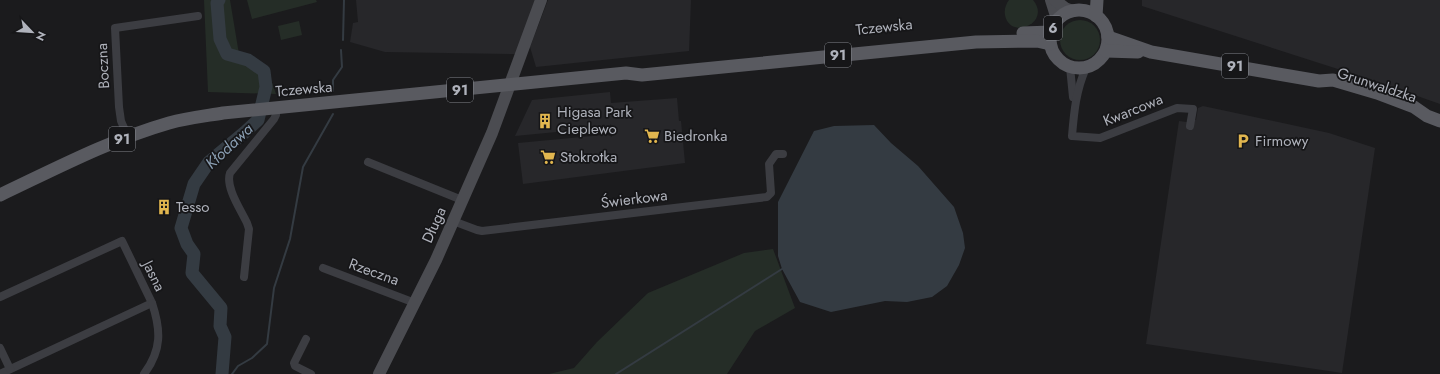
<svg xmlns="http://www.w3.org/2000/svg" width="1440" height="374" font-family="Jost,sans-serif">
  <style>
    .built { fill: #27272a }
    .green { fill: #252d27 }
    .water { fill: #343b42 }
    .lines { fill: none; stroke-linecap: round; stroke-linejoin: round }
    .stream { stroke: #343b42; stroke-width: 2 }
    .river { stroke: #343b42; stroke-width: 13 }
    .street { stroke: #3c3d42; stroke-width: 8 }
    .secondary { stroke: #4b4c51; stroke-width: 12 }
    .primary { stroke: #595a60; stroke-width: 13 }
    .labels { text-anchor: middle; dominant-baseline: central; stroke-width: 3.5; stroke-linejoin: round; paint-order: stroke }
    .shield { fill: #161618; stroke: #81838a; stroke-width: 1 }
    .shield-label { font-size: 14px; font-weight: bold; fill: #afb2bb }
    .street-label { font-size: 15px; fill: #afb2bb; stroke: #161618 }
    .poi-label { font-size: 15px; fill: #afb2bb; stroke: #161618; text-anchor: start }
    .water-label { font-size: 16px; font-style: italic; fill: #8a9eb2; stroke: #161618 }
  </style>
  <rect width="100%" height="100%" fill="#1b1b1d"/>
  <!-- built -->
  <g class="built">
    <path d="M356,0H535L516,54L385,52L350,42L353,23L358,22Z"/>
    <path d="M548,0H691L689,51L536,67L530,47Z"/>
    <path d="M1142,0H1440V104L1372,80L1142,6Z"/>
    <path d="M610,92L611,103L677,98L679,121H681L685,163L523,184L518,143L603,135H608L612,137L611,124L608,127L515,136L532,100Z"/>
    <path d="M1203,106L1329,133L1375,148L1342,373L1146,344L1179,121L1194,123L1195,120H1196L1198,108Z"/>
  </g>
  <!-- green -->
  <g class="green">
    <path d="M204,0H230L240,60L266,65L276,94L208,92Z"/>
    <path d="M247,0H316L317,2L252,19Z"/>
    <path d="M1009,0H1033C1052,23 1010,41 1005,15C1004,9 1006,4 1009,0Z"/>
    <circle cx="1080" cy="40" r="20"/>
    <path d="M299,21L302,35L281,40L278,26Z"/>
    <path d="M773,249L795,308L755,331L727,374H549L574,368L597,342L648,293L744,253Z"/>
  </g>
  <!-- water -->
  <path class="water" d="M874,125L891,143L918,166L954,207L963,233L965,248L959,265L947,286L932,297L907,302L885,301L831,312L800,302L782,269L778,256V202L814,131L834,126Z"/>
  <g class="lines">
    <!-- stream -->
    <g class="stream">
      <path d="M343,40L344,0"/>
      <path d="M333,91V80L342,67L341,50"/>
      <path d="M232,374L238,366L252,358L267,344L274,288L290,239L303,167L333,114"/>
      <path d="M616,374L782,269"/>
    </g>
    <!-- river -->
    <path class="river" d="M219,0L217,3L220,39L227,54L248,60L264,71L266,87L258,120L245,132L209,162L194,184L181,228L187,244L194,254L192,273L221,308L220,326L225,337L222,374"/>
    <!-- street -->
    <g class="street">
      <path d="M1070,67L1073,97"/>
      <path d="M1086,68C1076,90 1074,112 1072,136L1100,138L1177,108L1193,109L1190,126"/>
      <path d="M128,137L121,121L119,107L115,28L198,16"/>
      <path d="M368,162L462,200"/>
      <path d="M453,221L477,230L482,231L767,197L771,193L769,164L776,154H783"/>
      <path d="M323,268L415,303"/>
      <path d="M244,277L249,229L247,223C241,210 225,187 230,173L274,119L276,115V107"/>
      <path d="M0,297L122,241L152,303L0,374"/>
      <path d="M306,339L294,363L295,366L311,374"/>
      <path d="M0,348L10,369"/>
      <path d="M144,374C162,350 161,330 152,303"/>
    </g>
    <!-- secondary -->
    <g class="secondary">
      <path d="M1051,0L1056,16V23"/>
      <path d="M1055,0L1065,8L1073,11"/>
      <path d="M379,374L436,260L492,133L541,0"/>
    </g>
    <!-- primary -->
    <g class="primary">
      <circle cx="1079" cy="39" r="29"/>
      <path d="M1096,16L1097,0"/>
      <path d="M1023,33L1051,32"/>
      <path d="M1108,37L1151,52L1319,81L1333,80L1377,93L1414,107L1427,116L1440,121"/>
      <path d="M1106,51L1138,52"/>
      <path d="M0,195C55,169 110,140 169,123C187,118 205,116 223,113L626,73L642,75L976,42L1037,41L1050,44"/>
    </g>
  </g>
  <!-- icons -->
  <defs>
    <g id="building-bare" transform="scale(1.2)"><path d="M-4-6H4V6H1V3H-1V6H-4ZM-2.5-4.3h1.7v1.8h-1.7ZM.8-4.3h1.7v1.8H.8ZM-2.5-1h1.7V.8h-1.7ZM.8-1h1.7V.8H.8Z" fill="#e1b64f" stroke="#161618" stroke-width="2.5" paint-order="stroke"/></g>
    <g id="supermarket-bare" transform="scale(1.2)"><path d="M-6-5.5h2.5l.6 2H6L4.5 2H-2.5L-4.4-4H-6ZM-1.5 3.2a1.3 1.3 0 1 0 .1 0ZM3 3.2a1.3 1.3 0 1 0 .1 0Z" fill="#e1b64f" stroke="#161618" stroke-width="2.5" paint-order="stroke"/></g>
    <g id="parking-bare" transform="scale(1.2)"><path d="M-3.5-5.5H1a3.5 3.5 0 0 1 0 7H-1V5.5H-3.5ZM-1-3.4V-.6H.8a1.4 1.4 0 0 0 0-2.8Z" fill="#e1b64f" stroke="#161618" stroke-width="2.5" paint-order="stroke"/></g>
  </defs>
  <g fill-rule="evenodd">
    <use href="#building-bare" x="545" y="121"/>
    <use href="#supermarket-bare" x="652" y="136"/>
    <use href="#parking-bare" x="1243" y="141"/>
    <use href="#supermarket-bare" x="548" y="157"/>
    <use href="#building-bare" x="164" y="207"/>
  </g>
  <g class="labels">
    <!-- shield labels -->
    <g class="shield">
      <rect x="1044" y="16" width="18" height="24" rx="3"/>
      <rect x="825" y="43" width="26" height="24" rx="3"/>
      <rect x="1222" y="54" width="26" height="24" rx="3"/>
      <rect x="447" y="78" width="26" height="24" rx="3"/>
      <rect x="109" y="127" width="26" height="24" rx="3"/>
    </g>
    <g class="shield-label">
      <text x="1053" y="28">6</text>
      <text x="838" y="55">91</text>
      <text x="1235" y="66">91</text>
      <text x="460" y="90">91</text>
      <text x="122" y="139">91</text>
    </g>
    <!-- street labels -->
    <g class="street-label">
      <text transform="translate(884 27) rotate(-6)">Tczewska</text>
      <text transform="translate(103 66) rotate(-93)">Boczna</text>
      <text transform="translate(1377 85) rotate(18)">Grunwaldzka</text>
      <text transform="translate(304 89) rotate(-5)">Tczewska</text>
      <text transform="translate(1133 110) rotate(-22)">Kwarcowa</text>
      <text transform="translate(634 199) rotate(-7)">Świerkowa</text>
      <text transform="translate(434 225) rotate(-66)">Długa</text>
      <text transform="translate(374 272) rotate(20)">Rzeczna</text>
      <text transform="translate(154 276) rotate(64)">Jasna</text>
    </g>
    <!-- poi labels -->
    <g class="poi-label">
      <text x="557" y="112">Higasa Park<tspan x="557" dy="17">Cieplewo</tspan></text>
      <text x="664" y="136">Biedronka</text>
      <text x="1255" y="141">Firmowy</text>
      <text x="560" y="157">Stokrotka</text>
      <text x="176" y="207">Tesso</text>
    </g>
    <!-- water labels -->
    <g class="water-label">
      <text transform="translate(229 146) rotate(-43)">Kłodawa</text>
    </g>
  </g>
  <!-- north arrow -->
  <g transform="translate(32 32) rotate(115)" stroke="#161618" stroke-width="3" paint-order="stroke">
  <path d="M0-3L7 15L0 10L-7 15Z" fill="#afb2bb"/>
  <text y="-6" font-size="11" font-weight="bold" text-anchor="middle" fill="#afb2bb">N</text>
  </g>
</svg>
